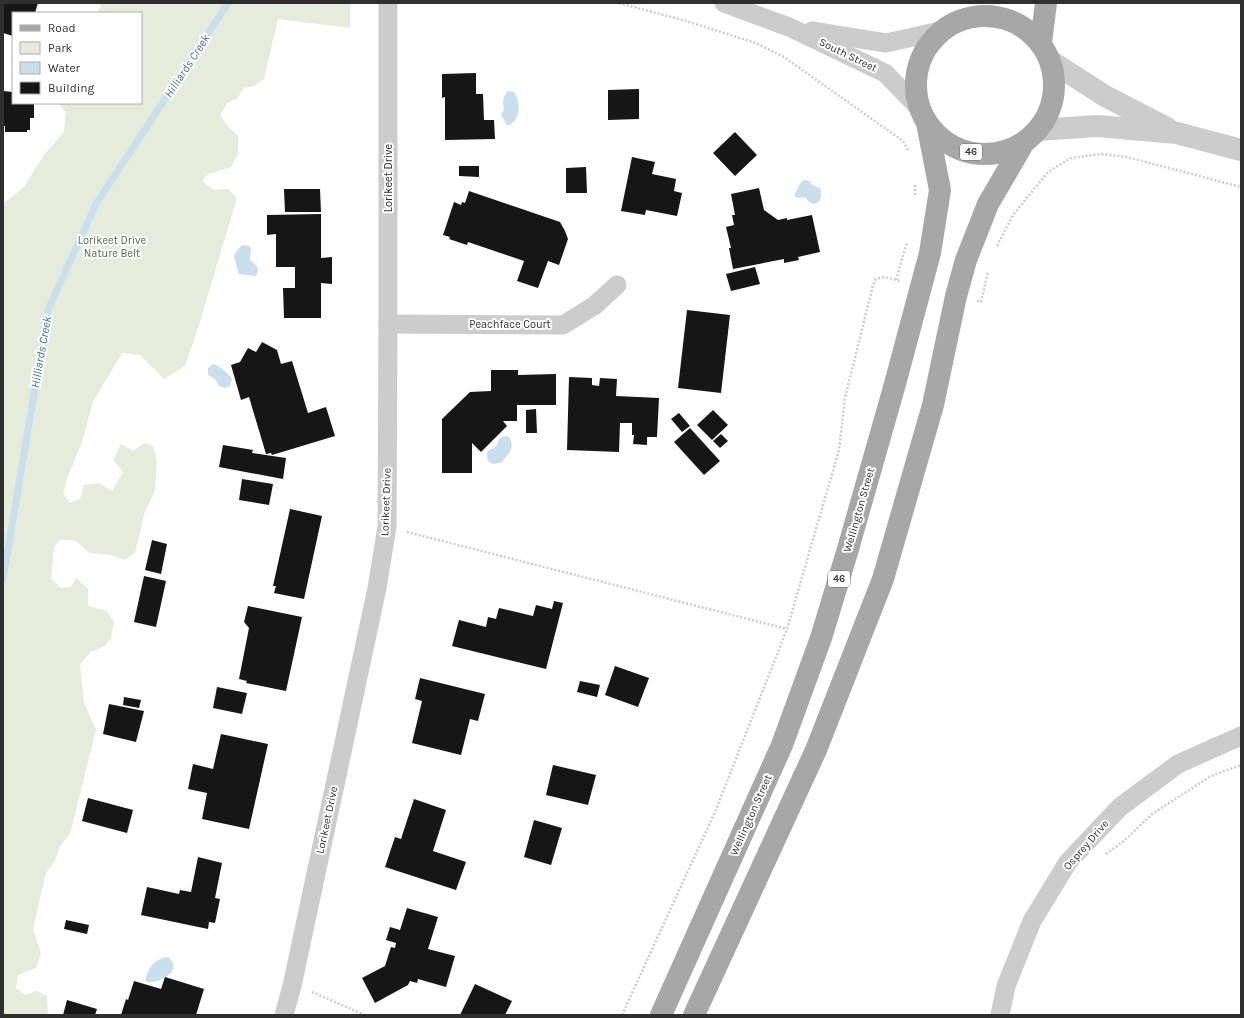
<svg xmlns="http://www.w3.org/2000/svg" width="1244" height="1018" font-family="Karla,sans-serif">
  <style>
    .green { fill: #e6ecdc }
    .water { fill: #c9e0ec }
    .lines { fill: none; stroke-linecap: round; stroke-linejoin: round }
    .stream { stroke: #c9e0ec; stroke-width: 7 }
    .building { fill: #161616 }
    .path { stroke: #ccc; stroke-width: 2.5; stroke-dasharray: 2 2; stroke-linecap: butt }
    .minor { stroke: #ccc; stroke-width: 19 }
    .tertiary { stroke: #ccc; stroke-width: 22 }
    .primary { stroke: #a7a7a7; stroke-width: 22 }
    .labels { text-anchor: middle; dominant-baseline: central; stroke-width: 4; stroke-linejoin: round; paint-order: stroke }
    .shield { fill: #fff; stroke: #6d6d6d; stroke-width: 1 }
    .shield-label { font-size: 10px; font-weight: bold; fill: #2f2f2f }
    .street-label { font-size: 11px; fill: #2f2f2f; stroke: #fff }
    .park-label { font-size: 11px; fill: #556a3c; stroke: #fff }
    .water-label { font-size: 12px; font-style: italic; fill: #3d7690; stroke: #fff }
  </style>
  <rect width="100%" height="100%" fill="#fff"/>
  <!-- green -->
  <path class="green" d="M100,3H350V28L278,19L264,79L254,86L244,88L237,99L227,103L220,115L227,125L238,136V154L231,167L208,174L202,181L214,190L228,189L237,198L199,325L185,366L164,379L140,355L122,353L93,402L82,442L68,476L63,493L70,503L80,499L84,485L99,483L112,491L123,472L113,460L121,444L133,451L144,443L153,446L157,462L155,490L145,512L135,553L124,560L111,555L89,553L75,540H60L54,547L51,579L61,588L71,587L76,578L88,589V606L107,611L114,622L111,638L105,646L91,652L80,664L84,703L96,730L70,834L60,846L55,861L46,873L33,929L41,953L36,968L18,975L16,988L25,995L36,991L47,996L48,1015H3V204L24,187L43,156L64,132L66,112L58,103H141V13H97L101,6Z"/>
  <!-- water -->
  <g class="water">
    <path d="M508,91L514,92C521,103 521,117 510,125H507L501,115L504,109C502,102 503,96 508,91Z"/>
    <path d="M804,180L810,181L812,185L820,188C822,195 822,202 814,204L809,202L805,197L799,198L795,197V193C798,189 799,183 804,180Z"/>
    <path d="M243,245L249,246L251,248L250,260L257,266L258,271L256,276L239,274C238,272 234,258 234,255L239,248Z"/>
    <path d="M213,364C219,365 229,374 232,379L230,386L225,388L219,386L215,379L208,375V368Z"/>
    <path d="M506,436L509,437C516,447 508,455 501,463L493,464L488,461C484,448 492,451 496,446C498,444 498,441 499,439Z"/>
    <path d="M165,957L169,958C184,970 159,984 147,982L145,980C148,968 153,961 165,957Z"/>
  </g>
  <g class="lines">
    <!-- stream -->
    <path class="stream" d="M3,579L48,310L96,204L228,3"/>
  </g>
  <!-- building -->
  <g class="building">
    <path d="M3,3H38L35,13H13V36L3,33Z"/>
    <path d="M476,73V94H483L484,120H494L495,139L445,140V97L442,98V74Z"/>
    <path d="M639,89V119L608,120V90Z"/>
    <path d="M3,91L13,92V103H34V118H30V130H27V132H5V126H3Z"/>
    <path d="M735,132L757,155L735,176L713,153Z"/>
    <path d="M632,157L655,162L652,174L676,179L674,191L682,193L677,216L646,210L645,215L621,211Z"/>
    <path d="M459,166H479V177L459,176Z"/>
    <path d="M586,167L587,193H566V168Z"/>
    <path d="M759,188L764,210L778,220L787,218V220L812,215L820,252L798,257L799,260L784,263V259L733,269L729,248H731L726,227L734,225L732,215H735L731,194Z"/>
    <path d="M284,189H320L321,212H285Z"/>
    <path d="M469,191L560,222L565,231L568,239L559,265L548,261L538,288L517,281L524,261L468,242L467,245L449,239L450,237L443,235L454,202L461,205L462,202L465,203Z"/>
    <path d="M321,214V258L332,257V284L321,283V318H284L283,288H295V267H276V234L267,235V215Z"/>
    <path d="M755,267L760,284L731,291L726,274Z"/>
    <path d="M687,310L730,315L721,393L678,388Z"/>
    <path d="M262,342L277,350L281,364L292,361L308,413L326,407L335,436L272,455L271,453L266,454L249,397L241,400L231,365L240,362L248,348L256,352Z"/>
    <path d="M491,370H518V375L556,374V405H517V421H503L507,426L481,452L472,443V473H442V419L470,392L491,391Z"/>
    <path d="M569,377L592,378V385L599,386L600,378L617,379L616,396L659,398L657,437H647V445L633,444L634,435H632V423H620L619,452L567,450Z"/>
    <path d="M536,409L537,433H526V410Z"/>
    <path d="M713,410L728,425L712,440L697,425Z"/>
    <path d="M679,413L690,426L682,432L671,419Z"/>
    <path d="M690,428L720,461L704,475L674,442Z"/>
    <path d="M721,434L728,441L720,448L713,441Z"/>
    <path d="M223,445L253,450L252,453L286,458L283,479L219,467Z"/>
    <path d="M242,479L273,484L269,505L239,500Z"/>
    <path d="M290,509L322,516L304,599L274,593L276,586H273Z"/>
    <path d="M152,540L167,544L161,574L145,570Z"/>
    <path d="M144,576L166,581L156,627L134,622Z"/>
    <path d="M554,601L563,603L546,669L452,646L459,620L486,627L488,617L496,619L499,608L533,616L536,605L552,609Z"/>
    <path d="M248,606L302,617L286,691L246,683L247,681L239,679L249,628L244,622Z"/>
    <path d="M615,666L649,678L638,707L605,695Z"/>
    <path d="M420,678L485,694L478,721L470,719L461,755L412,743L422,701L415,699Z"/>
    <path d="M580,681L600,685L597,697L577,692Z"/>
    <path d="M217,687L247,693L242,714L213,708Z"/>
    <path d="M124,697L141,700L139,708L123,705Z"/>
    <path d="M109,704L144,711L136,742L103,734Z"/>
    <path d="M221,734L268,744L249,829L202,819L207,793L188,789L193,764L213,769Z"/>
    <path d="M553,765L596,775L588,805L546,795Z"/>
    <path d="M88,798L133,810L127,833L82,821Z"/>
    <path d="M414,799L446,810L433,851L466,862L456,890L385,867L395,837L401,839Z"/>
    <path d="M534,820L562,828L551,865L524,857Z"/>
    <path d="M198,857L222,863L215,898L220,899L215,923L209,922L208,929L141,915L147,887L179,894L180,890L191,892Z"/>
    <path d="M407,908L438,917L428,949L455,956L446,987L418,979L417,983L410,981L408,985L375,1003L362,978L385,966L391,947L395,948L396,943L386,940L390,927L400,930Z"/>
    <path d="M66,920L89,925L87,934L64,929Z"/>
    <path d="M165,977L204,989L196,1015H121L126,999L128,1000L134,981L161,989Z"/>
    <path d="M475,984L512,1001L505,1015H460Z"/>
    <path d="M67,1000L97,1009L95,1015H63Z"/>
  </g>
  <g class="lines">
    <!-- path -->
    <g class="path">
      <path d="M619,3L686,21L756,43L784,57L903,141L909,152"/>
      <path d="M915,185V196"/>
      <path d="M997,246L1013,215L1048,172L1071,158L1101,154L1127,157L1241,187"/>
      <path d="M896,280L907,242"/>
      <path d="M977,301L981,302L988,272"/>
      <path d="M407,532L787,629"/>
      <path d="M1106,854L1125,840L1152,814L1211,776L1241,765"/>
      <path d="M312,992L365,1015"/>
      <path d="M622,1015L715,812L787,629L839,450L845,398L873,285L876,279L884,277L901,281"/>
    </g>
    <!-- minor -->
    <g class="minor">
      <path d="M724,3L789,27L885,73L919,108"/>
      <path d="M812,31L886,43L940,31"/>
      <path d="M388,324L563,325L594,306L617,285"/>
      <path d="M284,1015L292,986L377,588L387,527L388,324V3"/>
      <path d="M1000,1015L1006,986L1032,921L1068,862L1120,807L1178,764L1241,736"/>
    </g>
    <!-- tertiary -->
    <g class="tertiary">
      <path d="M1052,62L1105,96L1167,128"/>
      <path d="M1038,130L1097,126L1177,133L1241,150"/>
    </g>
    <!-- primary -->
    <g class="primary">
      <circle cx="985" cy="85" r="69"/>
      <path d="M1041,42L1046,3"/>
      <path d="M661,1015L782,745L821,638L848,549L895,384L930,253L940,190L927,123"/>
      <path d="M694,1015L816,750L883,579L933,405L956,296L966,260L988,204L1023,144"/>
    </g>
  </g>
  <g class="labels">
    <!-- shield labels -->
    <g class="shield">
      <rect x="960" y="144" width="22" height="16" rx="3"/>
      <rect x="828" y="571" width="22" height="16" rx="3"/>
    </g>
    <g class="shield-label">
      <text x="971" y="152">46</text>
      <text x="839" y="579">46</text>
    </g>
    <!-- street labels -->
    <g class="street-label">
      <text transform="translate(848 55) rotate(26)">South Street</text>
      <text transform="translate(388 178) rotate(-90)">Lorikeet Drive</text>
      <text x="510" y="324">Peachface Court</text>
      <text transform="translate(386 502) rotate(-88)">Lorikeet Drive</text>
      <text transform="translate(859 510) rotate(-74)">Wellington Street</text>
      <text transform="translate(751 815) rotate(-66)">Wellington Street</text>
      <text transform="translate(327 820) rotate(-78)">Lorikeet Drive</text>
      <text transform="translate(1086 845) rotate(-49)">Osprey Drive</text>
    </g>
    <!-- park labels -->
    <g class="park-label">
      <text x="112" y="240">Lorikeet Drive<tspan x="112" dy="13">Nature Belt</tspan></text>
    </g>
    <!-- water labels -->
    <g class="water-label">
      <text transform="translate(187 66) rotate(-57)">Hilliards Creek</text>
      <text transform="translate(41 352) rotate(-80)">Hilliards Creek</text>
    </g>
  </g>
  <!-- border -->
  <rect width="1244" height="1018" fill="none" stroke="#2f2f2f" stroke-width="8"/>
  <!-- legend -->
  <rect x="12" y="12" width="130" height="92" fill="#ffffff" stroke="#acacac"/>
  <rect x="20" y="25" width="20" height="6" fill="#a7a7a7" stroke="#acacac"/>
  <text x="48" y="32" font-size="12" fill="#2f2f2f">Road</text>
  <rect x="20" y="42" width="20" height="12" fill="#e6ecdc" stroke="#acacac"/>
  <text x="48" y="52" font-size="12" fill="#2f2f2f">Park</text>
  <rect x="20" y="62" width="20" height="12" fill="#c9e0ec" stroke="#acacac"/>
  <text x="48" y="72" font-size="12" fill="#2f2f2f">Water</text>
  <rect x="20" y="82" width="20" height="12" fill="#161616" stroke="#acacac"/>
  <text x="48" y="92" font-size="12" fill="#2f2f2f">Building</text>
</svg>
